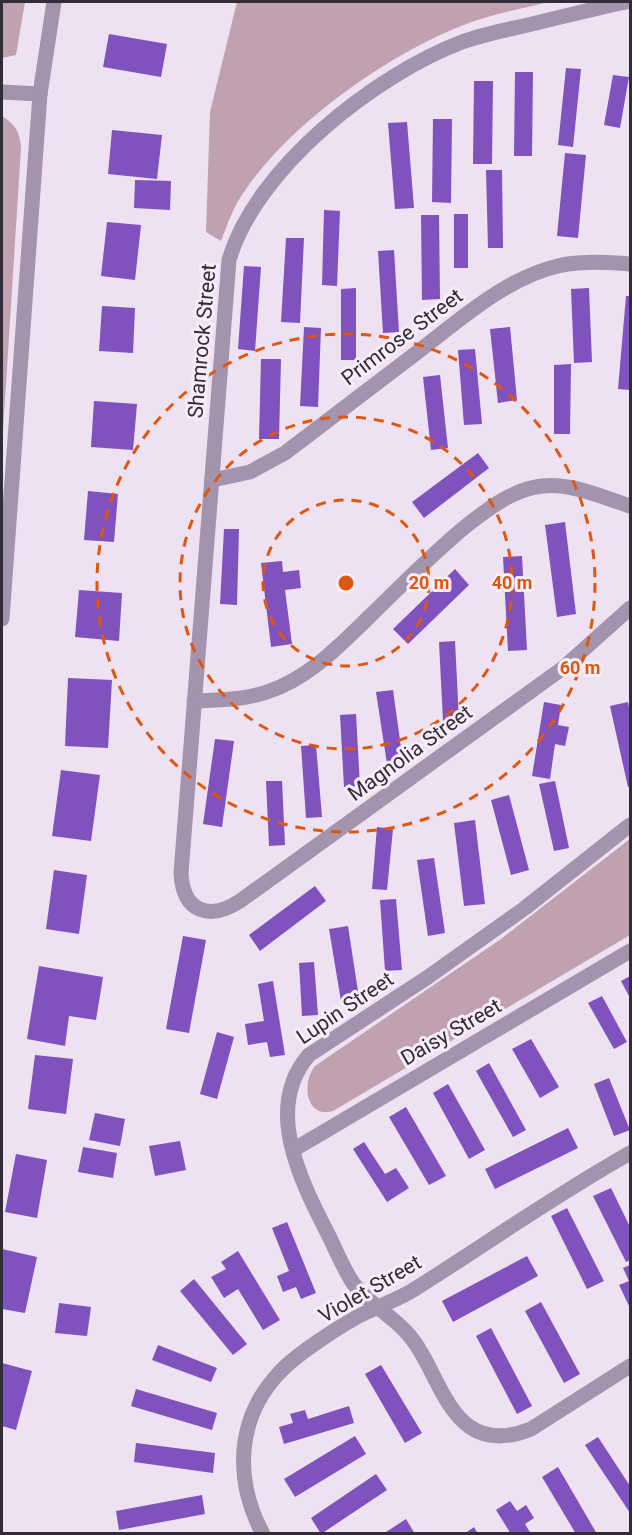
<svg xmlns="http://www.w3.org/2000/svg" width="632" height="1535" font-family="Roboto,sans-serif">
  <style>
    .green { fill: #c0a1b0 }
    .building { fill: #7f52be }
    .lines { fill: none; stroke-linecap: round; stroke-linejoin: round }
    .street { stroke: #a393ad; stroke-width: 15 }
    .ring { fill: none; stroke: #df570e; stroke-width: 3; stroke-dasharray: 10 8 }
    .labels { text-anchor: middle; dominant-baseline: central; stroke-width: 6; stroke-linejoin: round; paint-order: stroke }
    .street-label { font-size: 21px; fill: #322b38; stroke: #f6edf9 }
    .centre { fill: #df570e; stroke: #f6edf9; stroke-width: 3 }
    .ring-label { font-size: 18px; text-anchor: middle; font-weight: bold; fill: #df570e; stroke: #f6edf9; stroke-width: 6; stroke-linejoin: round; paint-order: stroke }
  </style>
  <rect width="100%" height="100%" fill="#ede1f2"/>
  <!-- green -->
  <g class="green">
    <path d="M2,2H25L16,55L2,58Z"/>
    <path d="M237,2H549C519,9 489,15 461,26C383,57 280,130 237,203C231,214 226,228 221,241L206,232L210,112Z"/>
    <path d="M2,116C15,124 20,132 21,148L2,446Z"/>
    <path d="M630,839V935L333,1111C306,1119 301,1083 315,1066L501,939Z"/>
  </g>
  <!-- building -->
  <g class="building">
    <path d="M109,34L167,44L161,77L103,67Z"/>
    <path d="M566,68L581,69L573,147L558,145Z"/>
    <path d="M515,72H533L532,156H514Z"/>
    <path d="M613,75L629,77L620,128L604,125Z"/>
    <path d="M474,81H493L492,164H473Z"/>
    <path d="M433,119H452L451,203L432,202Z"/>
    <path d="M407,122L414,208L395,209L388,123Z"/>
    <path d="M112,130L162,135L157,179L108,174Z"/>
    <path d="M565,153L586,155L578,238L557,236Z"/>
    <path d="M486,170H502L503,248H488Z"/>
    <path d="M135,180L171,181L170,210L134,208Z"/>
    <path d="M324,210L340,211L337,286L322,285Z"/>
    <rect x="454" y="214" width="14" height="54"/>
    <path d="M421,215H439L440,299L422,300Z"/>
    <path d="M107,222L141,225L135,280L101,276Z"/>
    <path d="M286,238H304L300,323L281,322Z"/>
    <path d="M394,250L399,332L383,333L378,251Z"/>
    <path d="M244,266L261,267L255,351L238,349Z"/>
    <path d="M356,288V360H341V289Z"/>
    <path d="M589,288L592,362L574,363L571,289Z"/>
    <path d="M626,296H630V390L618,389Z"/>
    <path d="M102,306L135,308L133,353L99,351Z"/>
    <path d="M304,327L321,328L318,407L300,406Z"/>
    <path d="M510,327L517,400L498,403L490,329Z"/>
    <path d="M475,349L482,424L464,425L458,350Z"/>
    <path d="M261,359H281L279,439H259Z"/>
    <path d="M571,364L570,434H554V365Z"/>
    <path d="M440,375L448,448L431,450L423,377Z"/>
    <path d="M94,401L137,404L133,450L91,447Z"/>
    <path d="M478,453L489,468L424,518L412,502Z"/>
    <path d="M88,491L118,494L114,542L84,540Z"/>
    <path d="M565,522L576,614L557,617L545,525Z"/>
    <path d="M224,529H239L237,605L220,604Z"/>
    <path d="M522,556L527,650L508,651L503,557Z"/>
    <path d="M282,561L283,572L299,570L301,588L285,590L292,644L271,647L261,563Z"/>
    <path d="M455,569L469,585L408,644L393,629Z"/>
    <path d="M79,590L122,593L119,641L75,637Z"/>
    <path d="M455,641L459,720L443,721L439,642Z"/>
    <path d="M68,678L112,680L108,748L65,746Z"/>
    <path d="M393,690L403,762L387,764L376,692Z"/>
    <path d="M544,702L561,705L558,725L569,727L565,746L555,744L550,779L532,776Z"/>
    <path d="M628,702L630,712V787H628L610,706Z"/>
    <path d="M356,714L360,786L344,787L340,715Z"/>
    <path d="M215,739L234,741L222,827L203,824Z"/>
    <path d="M316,745L322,817L306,818L301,746Z"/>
    <path d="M61,770L100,775L91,841L52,836Z"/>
    <path d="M266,781H282L285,845L269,846Z"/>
    <path d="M555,781L569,848L554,851L539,784Z"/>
    <path d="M509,795L529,870L511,875L491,800Z"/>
    <path d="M475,820L485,904L464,906L454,823Z"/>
    <path d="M377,827L393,829L387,890L372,889Z"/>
    <path d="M434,858L445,933L428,936L417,860Z"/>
    <path d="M54,870L87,875L79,934L46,929Z"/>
    <path d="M315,886L326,901L260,951L249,935Z"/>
    <path d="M396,899L402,970L385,971L380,900Z"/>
    <path d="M348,926L359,998L341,1001L329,929Z"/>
    <path d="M183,936L206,940L189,1033L166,1029Z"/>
    <path d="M314,962L318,1015L302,1016L299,963Z"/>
    <path d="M39,966L103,977L96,1020L69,1016L65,1046L27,1039Z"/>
    <path d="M630,976V998L621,981Z"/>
    <path d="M273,981L285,1055L270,1057L267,1042L248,1045L245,1024L264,1021L258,984Z"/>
    <path d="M602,996L627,1042L614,1049L588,1003Z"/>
    <path d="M217,1032L234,1037L217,1099L200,1094Z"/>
    <path d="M531,1039L559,1087L540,1098L512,1049Z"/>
    <path d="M35,1055L73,1059L66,1114L28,1109Z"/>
    <path d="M489,1063L526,1130L513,1137L476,1071Z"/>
    <path d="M609,1078L630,1130L614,1136L594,1084Z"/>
    <path d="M448,1084L485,1150L469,1159L433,1093Z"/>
    <path d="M406,1107L446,1176L429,1185L389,1117Z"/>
    <path d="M95,1113L125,1119L120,1146L89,1140Z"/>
    <path d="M568,1128L578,1148L495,1189L485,1169Z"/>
    <path d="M180,1141L186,1170L155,1176L149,1146Z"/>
    <path d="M364,1142L385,1174L396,1168L409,1188L387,1202L353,1149Z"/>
    <path d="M83,1147L117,1153L113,1178L78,1172Z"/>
    <path d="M16,1154L47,1160L37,1218L5,1212Z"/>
    <path d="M611,1188L630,1227V1260L626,1262L593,1196Z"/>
    <path d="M567,1208L604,1281L587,1289L551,1216Z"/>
    <path d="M287,1222L316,1293L301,1299L296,1287L283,1292L277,1276L289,1271L272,1228Z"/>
    <path d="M2,1249L37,1257L25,1313L2,1309Z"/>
    <path d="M238,1251L280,1320L263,1330L238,1289L224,1298L211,1277L226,1269L221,1262Z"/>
    <path d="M527,1256L538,1276L453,1322L442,1301Z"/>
    <path d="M630,1265V1308L619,1285L629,1281L623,1268Z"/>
    <path d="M194,1279L247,1344L233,1355L180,1291Z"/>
    <path d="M541,1302L580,1374L564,1383L525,1311Z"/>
    <path d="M59,1303L91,1307L87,1336L55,1333Z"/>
    <path d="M491,1328L532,1406L517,1414L476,1336Z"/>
    <path d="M158,1345L217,1368L211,1382L152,1360Z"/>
    <path d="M2,1363L32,1371L16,1430L2,1426Z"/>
    <path d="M381,1365L422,1433L405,1443L365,1374Z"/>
    <path d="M136,1389L217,1413L212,1430L131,1406Z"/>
    <path d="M349,1406L354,1423L284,1444L279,1427L293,1423L290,1414L305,1410L308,1419Z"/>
    <path d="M355,1436L366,1454L295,1497L284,1479Z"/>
    <path d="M598,1437L630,1486V1513L585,1445Z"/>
    <path d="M136,1443L215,1453L213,1473L134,1462Z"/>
    <path d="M558,1467L597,1534H576L542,1477Z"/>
    <path d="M376,1474L387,1490L321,1534L311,1518Z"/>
    <path d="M202,1495L205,1514L119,1530L116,1511Z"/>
    <path d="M510,1501L517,1511L526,1505L534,1518L525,1524L531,1534H511L496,1510Z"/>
    <path d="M406,1519L415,1534H383Z"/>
    <path d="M474,1527L478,1534H464Z"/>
  </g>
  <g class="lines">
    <!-- street -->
    <g class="street">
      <path d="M626,2C593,9 561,17 528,25C506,30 484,34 462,42C375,75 256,168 229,260L181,873C183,912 209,921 240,901L563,668L630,608"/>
      <path d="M2,92L40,94"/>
      <path d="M212,480L250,472L285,453C328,420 372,387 415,354C460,320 506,277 562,265C584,261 608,262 630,264"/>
      <path d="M2,619L40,94L54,2"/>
      <path d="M194,701C219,700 243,700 267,692C308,679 339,646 369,617C401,586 432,554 466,526C488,509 513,489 542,486C572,483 602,497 630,506"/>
      <path d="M630,825L525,908L428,977L309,1055C263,1108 301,1181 328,1234C336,1250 343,1268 353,1283C370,1306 399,1319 415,1343C433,1368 444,1409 470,1427C489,1440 511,1437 531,1429L630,1366"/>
      <path d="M293,1150L630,951"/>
      <path d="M263,1534C234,1480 236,1419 279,1373C294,1356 337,1328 357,1317C377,1306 399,1300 418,1287C489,1242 557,1194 630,1153"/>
    </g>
  </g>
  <!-- distance rings -->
  <g class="ring">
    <circle cx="346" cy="583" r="83"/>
    <circle cx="346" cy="583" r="166"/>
    <circle cx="346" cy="583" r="249"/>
  </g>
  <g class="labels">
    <!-- street labels -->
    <g class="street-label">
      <text transform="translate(402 337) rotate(-37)">Primrose Street</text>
      <text transform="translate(202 341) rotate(-85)">Shamrock Street</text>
      <text transform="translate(410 753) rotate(-36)">Magnolia Street</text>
      <text transform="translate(345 1008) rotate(-34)">Lupin Street</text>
      <text transform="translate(451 1032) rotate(-30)">Daisy Street</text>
      <text transform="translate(370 1289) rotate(-30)">Violet Street</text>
    </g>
  </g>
  <circle cx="346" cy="583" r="9" class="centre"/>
  <g class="ring-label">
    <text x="429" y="589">20 m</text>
    <text x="512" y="589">40 m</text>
    <text x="580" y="674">60 m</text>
  </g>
  <!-- border -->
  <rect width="632" height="1535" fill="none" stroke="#322b38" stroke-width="6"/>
</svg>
